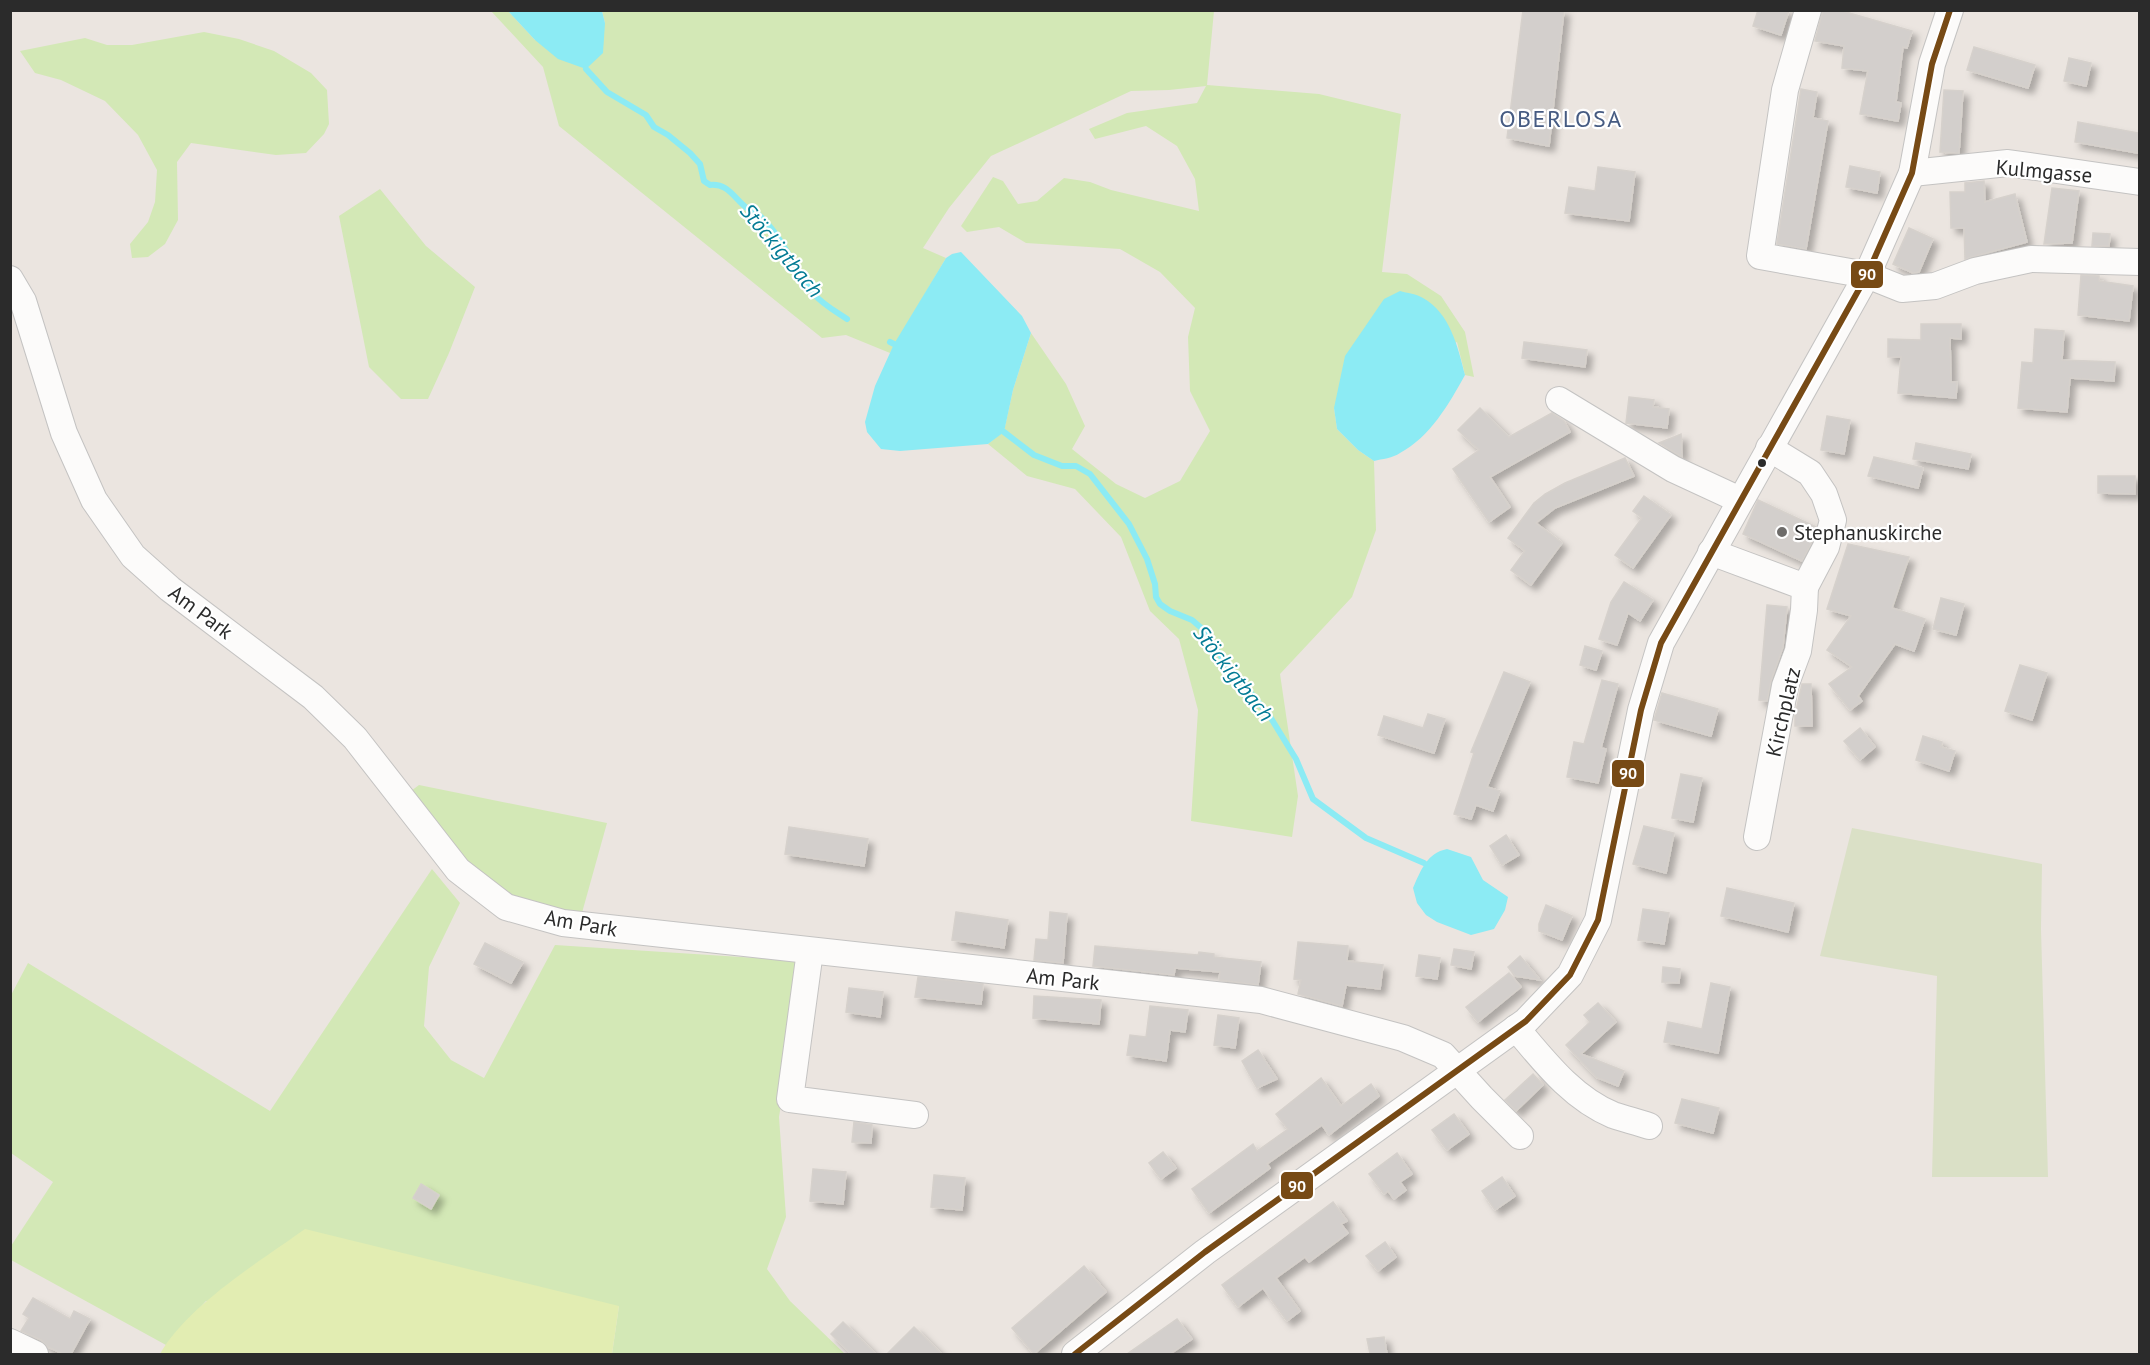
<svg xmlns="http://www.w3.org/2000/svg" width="2150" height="1365" font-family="'PT Sans',sans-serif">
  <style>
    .green { fill: #d3e8b6 }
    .cemetery { fill: #dae0c6 }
    .pitch { fill: #e2edb2 }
    .water { fill: #8cebf4 }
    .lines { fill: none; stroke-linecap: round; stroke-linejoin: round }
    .stream { stroke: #8cebf4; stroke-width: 6 }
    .building { fill: #d3cfcc; stroke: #d6d1cc; stroke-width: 1.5; filter: url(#shadow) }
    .minor-casing { stroke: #c4c3c2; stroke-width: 28 }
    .minor { stroke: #fcfbfa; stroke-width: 26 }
    .bus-1-casing { stroke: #fff; stroke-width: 10 }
    .bus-1 { stroke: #774a15; stroke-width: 6 }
    .bus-dot { fill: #2b2b2b; stroke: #fff; stroke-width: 2 }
    .poi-dot { fill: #6e6c6a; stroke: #fff; stroke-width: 2 }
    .labels { text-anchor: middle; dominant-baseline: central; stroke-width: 4.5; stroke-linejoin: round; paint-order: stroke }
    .street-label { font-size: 21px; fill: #2b2b2b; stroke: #fff }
    .poi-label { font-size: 21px; fill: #2b2b2b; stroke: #fff; text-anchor: start }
    .water-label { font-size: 22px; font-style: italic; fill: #037b94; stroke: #fff }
    .quarter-label { font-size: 24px; letter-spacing: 1.5px; fill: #465b82; stroke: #fff }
    .line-badge { stroke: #fff; stroke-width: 2 }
    .badge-label { font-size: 16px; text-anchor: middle; font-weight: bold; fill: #fff }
  </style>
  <defs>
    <filter id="shadow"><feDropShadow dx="5.5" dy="5.5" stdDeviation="3" flood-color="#0004"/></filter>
  </defs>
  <rect width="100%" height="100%" fill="#ebe5e0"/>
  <!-- green -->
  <g class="green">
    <path d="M491,11H508L535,40L605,23L602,11H1214L1207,85L1319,94L1401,114L1382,272L1407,274L1441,296L1465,332L1474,377L1465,375L1457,342L1334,408L1337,429L1358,450L1374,461L1376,530L1352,597L1280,674L1298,796L1292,837L1191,821L1198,710L1179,639L1150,611L1121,537L1075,489L1027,476L988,444L1004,431L1013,390L1031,333L1066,384L1085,426L1072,449L1116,484L1145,498L1180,481L1210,431L1190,391L1188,337L1195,308L1160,272L1120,249L1026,243L999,227L967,232L961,226L993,177L1003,181L1018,204L1037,201L1064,178L1090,182L1111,190L1199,211L1195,179L1177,146L1146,126L1095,139L1089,129L1127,113L1197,103L1206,86L1169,90L1131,91L991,156L949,208L923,248L946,258L890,353L846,335L822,338L559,126L543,67Z"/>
    <path d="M204,32L239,39L274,51L311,73L327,90L329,124L324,134L306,153L276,155L191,143L177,162L178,220L165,244L148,257L132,258L130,244L148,222L155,202L157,170L138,135L105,101L61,80L35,73L20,51L85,38L107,45H132Z"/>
    <path d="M380,189L426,246L475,287L449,353L428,399H401L369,367L339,216Z"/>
    <path d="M419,785L607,823L580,920L512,903L452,851L407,794Z"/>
    <path d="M432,869L460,903L429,967L424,1026L451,1060L484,1078L555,945L804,961L779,1117L786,1217L767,1269L790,1301L845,1354H612L619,1306L206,1301L166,1345L11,1260V1246L53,1182L11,1153L10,997L28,963L270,1111Z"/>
  </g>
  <!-- cemetery -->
  <path class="cemetery" d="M1852,828L2042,864L2041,929L2048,1177H1932L1937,976L1820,956Z"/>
  <!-- pitch -->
  <path class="pitch" d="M305,1229L619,1306L612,1354H160C188,1305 259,1262 305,1229Z"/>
  <!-- water -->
  <g class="water">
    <path d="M508,11H602L605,23L603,53L586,69L558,59L535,40Z"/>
    <path d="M961,252L1022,316L1031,333L1013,390L1004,432L988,444L900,451L881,449L867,432L865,422L875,386L894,344L946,258L952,254Z"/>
    <path d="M1400,291C1407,293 1417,294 1423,298C1450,313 1458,347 1465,375C1449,404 1430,437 1400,453C1393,458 1382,459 1374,461L1358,450L1337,429L1334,408L1345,356L1384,299Z"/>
    <path d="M1447,849L1471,857L1483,880L1508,897L1505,910L1494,929L1471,935L1437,922L1426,915L1417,903L1413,888C1421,870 1427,853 1447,849Z"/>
  </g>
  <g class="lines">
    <!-- stream -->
    <g class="stream">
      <path d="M586,69L607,92L646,115L654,127L668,135L690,153L700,164L704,181L710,185C729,183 734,199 748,209C752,211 757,212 760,216C783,237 794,269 813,293C822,304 835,311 847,319"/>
      <path d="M890,342L894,344"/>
      <path d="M1004,432L1034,455L1062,466H1076L1090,474L1129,524L1147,559L1155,584L1156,597L1160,604L1170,611L1192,620L1205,631L1224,661L1269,715L1296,759L1313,799L1366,838L1424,863"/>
    </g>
  </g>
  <!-- building -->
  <g class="building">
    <path d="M1523,10H1564L1549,146L1507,138Z"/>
    <path d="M1758,10H1789L1781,35L1753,26Z"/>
    <path d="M1823,10H1839L1912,31L1907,48L1903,47L1896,102L1901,103L1898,121L1860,114L1868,71L1842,68L1844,46L1815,41Z"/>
    <path d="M1974,47L2035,65L2028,88L1967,70Z"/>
    <path d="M2069,58L2091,63L2086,86L2064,81Z"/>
    <path d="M1801,89L1817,92L1813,118L1828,121L1806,249L1777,244Z"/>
    <path d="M1944,90L1963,91L1959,153L1940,152Z"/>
    <path d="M2078,122L2139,133L2138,153L2075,142Z"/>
    <path d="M1850,166L1880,172L1877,193L1846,187Z"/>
    <path d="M1598,167L1635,172L1629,221L1565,213L1569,187L1595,191Z"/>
    <path d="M1984,181L1985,202L2015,194L2027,242L1965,259L1964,228H1951L1950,192H1965V183Z"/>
    <path d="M2052,188L2079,191L2072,243L2044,244Z"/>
    <path d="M1909,228L1933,239L1919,272L1913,273L1893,264Z"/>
    <path d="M2093,233L2110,234L2109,246H2092Z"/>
    <path d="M2081,275L2099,276V281L2133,286L2129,321L2078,315Z"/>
    <path d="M1921,324H1961V339L1950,338L1951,382H1957L1956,398L1898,393L1901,357H1888V339L1921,340Z"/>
    <path d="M2035,329L2064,331L2062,360L2115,362L2114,381L2070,378L2067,412L2018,408L2022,362L2033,363Z"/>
    <path d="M1524,342L1587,350L1585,367L1522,358Z"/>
    <path d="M1629,397L1654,400L1653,407L1669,409L1667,428L1626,423Z"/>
    <path d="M1480,408L1509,437L1552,413L1564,421L1570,432L1490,477L1510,507L1489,522L1453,469L1479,450L1458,430Z"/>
    <path d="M1827,416L1850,420L1844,454L1821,450Z"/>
    <path d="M1681,434L1682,457L1659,443Z"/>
    <path d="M1916,443L1971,454L1968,469L1913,459Z"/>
    <path d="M1874,457L1923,468L1918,488L1868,476Z"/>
    <path d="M1625,458L1634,476L1555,508L1536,523L1562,543L1531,585L1511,570L1525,551L1508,538L1534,503L1545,494L1565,483Z"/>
    <path d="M2098,476H2135V494L2098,493Z"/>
    <path d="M1644,496L1671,515L1633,568L1615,555L1642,518L1633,511Z"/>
    <path d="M1758,500L1816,527L1812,542L1802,561L1743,534Z"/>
    <path d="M1848,544L1909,557L1892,608L1925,619L1914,651L1895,644L1858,696L1862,701L1850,710L1829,684L1852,667L1827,650L1851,616L1827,609Z"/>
    <path d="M1624,582L1653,600L1640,621L1628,613L1617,645L1599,639L1611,602Z"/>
    <path d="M1941,598L1964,604L1956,635L1933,629Z"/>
    <path d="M1767,605L1787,607L1783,647L1771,681L1767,701L1759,700Z"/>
    <path d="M1585,646L1602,651L1596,670L1580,665Z"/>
    <path d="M2020,665L2047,673L2032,720L2005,711Z"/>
    <path d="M1504,672L1530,682L1487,787L1500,791L1493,811L1476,805L1471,819L1454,814L1474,753L1471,752Z"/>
    <path d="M1602,680L1618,684L1601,748L1606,749L1598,783L1567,777L1574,742L1584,744Z"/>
    <path d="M1802,684H1811L1812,726H1795V715Z"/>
    <path d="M1662,693L1718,709L1711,736L1654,720Z"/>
    <path d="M1428,714L1445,719L1434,753L1378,735L1384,716L1423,728Z"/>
    <path d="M1860,728L1875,747L1860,760L1844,741Z"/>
    <path d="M1923,736L1942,742L1941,747L1955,751L1949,771L1916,760Z"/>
    <path d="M1681,774L1702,778L1693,822L1672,818Z"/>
    <path d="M1644,826L1674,833L1666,873L1633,864Z"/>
    <path d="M789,827L868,839L864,866L785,854Z"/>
    <path d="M1506,835L1519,855L1502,865L1490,846Z"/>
    <path d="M1727,888L1794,903L1788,932L1721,916Z"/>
    <path d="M1546,905L1572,916L1562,940L1539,931V924Z"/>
    <path d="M1643,909L1669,913L1664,944L1638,940Z"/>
    <path d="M956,912L1008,920L1004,948L952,940Z"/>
    <path d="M1050,912L1067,914L1063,963L1034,960L1036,939L1048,940Z"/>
    <path d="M1298,942L1348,946L1347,961L1383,965L1380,989L1346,985L1342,1006L1298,994L1301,980L1294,979Z"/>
    <path d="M485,943L523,962L511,983L474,964Z"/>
    <path d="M1095,946L1198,955L1199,952L1214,954V957L1261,962L1258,985L1219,980L1220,972L1175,968L1174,975L1093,966Z"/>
    <path d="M1454,949L1474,952L1471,969L1451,965Z"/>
    <path d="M1419,955L1440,958L1437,979L1416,976Z"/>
    <path d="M1520,956L1540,980L1515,976L1508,967Z"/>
    <path d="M1663,967L1680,969L1679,983L1662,982Z"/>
    <path d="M1509,973L1521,987L1478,1022L1466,1007Z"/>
    <path d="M918,977L983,984L981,1004L915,997Z"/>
    <path d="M1711,983L1730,987L1718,1053L1664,1042L1668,1022L1702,1029Z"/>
    <path d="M849,988L883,992L880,1017L846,1012Z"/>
    <path d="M1034,996L1101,1000L1099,1024L1033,1018Z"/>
    <path d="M1598,1003L1616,1022L1581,1054L1624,1071L1618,1086L1596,1077L1566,1045L1590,1022L1584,1015Z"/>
    <path d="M1150,1006L1188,1010L1185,1032L1170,1030L1166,1061L1127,1055L1130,1035L1146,1037Z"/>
    <path d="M1218,1015L1239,1018L1235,1048L1214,1045Z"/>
    <path d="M1258,1050L1277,1079L1257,1088L1242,1061Z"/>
    <path d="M1533,1074L1543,1085L1516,1111L1505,1100Z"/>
    <path d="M1321,1078L1341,1106L1371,1084L1379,1096L1329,1135L1322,1125L1267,1164L1270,1168L1209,1213L1192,1189L1253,1144L1257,1151L1288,1129L1276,1114Z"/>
    <path d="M1682,1099L1719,1108L1713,1133L1675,1123Z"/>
    <path d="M1454,1114L1469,1134L1447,1150L1432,1130Z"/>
    <path d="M854,1122L872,1125L871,1143L852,1142Z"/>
    <path d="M1163,1152L1176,1168L1161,1179L1149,1163Z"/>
    <path d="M1397,1153L1412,1174L1400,1182L1406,1190L1394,1199L1388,1191L1384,1194L1369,1174Z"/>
    <path d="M813,1169L846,1172L843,1204L810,1201Z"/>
    <path d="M934,1175L965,1178L962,1210L931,1207Z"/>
    <path d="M1502,1177L1515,1196L1495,1210L1482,1191Z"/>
    <path d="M421,1184L439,1195L431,1209L413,1198Z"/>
    <path d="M1333,1202L1347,1221L1341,1224L1348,1233L1309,1262L1305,1257L1276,1278L1300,1311L1287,1321L1263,1288L1238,1307L1222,1285Z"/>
    <path d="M1385,1242L1396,1257L1378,1271L1366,1256Z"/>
    <path d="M1084,1266L1106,1292L1034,1354L1012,1328Z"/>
    <path d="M33,1298L70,1319L74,1311L90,1319L71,1354H63L48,1347L41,1340L21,1331L29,1318L23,1314Z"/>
    <path d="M1177,1319L1192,1339L1170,1354H1127Z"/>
    <path d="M843,1322L876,1354H851L831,1334Z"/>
    <path d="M914,1327L942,1354H887Z"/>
    <path d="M1384,1337L1387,1354H1370L1367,1339Z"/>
  </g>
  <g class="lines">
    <!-- minor casing -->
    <g class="minor-casing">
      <g id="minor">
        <path d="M1808,10L1785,90L1760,256L1867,275L1902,289L1935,286L1975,271L2031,259L2140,262"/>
        <path d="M1912,173L2008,163L2140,182"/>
        <path d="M10,279L23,301L64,433L94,500L133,556L170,589L313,697L355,738L458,870L506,907L563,923L1261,1000L1403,1038L1443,1055L1482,1098L1520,1136"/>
        <path d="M1559,400L1673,469L1740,500"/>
        <path d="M1769,448L1810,473L1824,494L1833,520L1826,547L1805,587"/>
        <path d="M1711,552L1805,587L1804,610L1798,651L1785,686L1757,837"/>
        <path d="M810,951L790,1099L915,1115"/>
        <path d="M1516,1028C1544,1061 1572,1098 1613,1115C1625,1119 1637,1122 1649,1126"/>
        <path d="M10,1342L35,1354"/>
        <path d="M1075,1354L1205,1252L1526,1021L1570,975L1598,920L1641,710L1661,643L1867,275L1912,173L1932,64L1950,10"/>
      </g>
    </g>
    <!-- minor -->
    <use href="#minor" class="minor"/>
    <!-- bus-1 casing -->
    <g class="bus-1-casing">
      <path id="bus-1" d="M1075,1354L1205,1252L1526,1021L1570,975L1598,920L1641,710L1661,643L1867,275L1912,173L1932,64L1950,10"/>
    </g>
    <!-- bus-1 -->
    <use href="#bus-1" class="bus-1"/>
  </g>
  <!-- markers -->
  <circle class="bus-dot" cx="1762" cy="463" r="5"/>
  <circle class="poi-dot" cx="1782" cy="532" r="6"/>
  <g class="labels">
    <!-- street labels -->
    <g class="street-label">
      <text transform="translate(2044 171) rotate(5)">Kulmgasse</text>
      <text transform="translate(201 612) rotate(37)">Am Park</text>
      <text transform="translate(1783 712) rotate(-77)">Kirchplatz</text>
      <text transform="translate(581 923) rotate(10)">Am Park</text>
      <text transform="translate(1063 979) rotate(6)">Am Park</text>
    </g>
    <!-- poi labels -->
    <g class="poi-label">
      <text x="1794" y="532">Stephanuskirche</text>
    </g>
    <!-- water labels -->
    <g class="water-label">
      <text transform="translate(782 250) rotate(50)">Stöckigtbach</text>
      <text transform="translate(1234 673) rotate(52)">Stöckigtbach</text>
    </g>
    <!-- quarter labels -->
    <g class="quarter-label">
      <text x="1561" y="118">OBERLOSA</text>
    </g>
  </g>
  <g class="line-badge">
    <rect x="1850" y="260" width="34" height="29" rx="6" fill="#774a15"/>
    <rect x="1611" y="759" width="34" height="29" rx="6" fill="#774a15"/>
    <rect x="1280" y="1171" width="34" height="29" rx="6" fill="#774a15"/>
  </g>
  <g class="badge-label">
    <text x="1867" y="280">90</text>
    <text x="1628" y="779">90</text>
    <text x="1297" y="1192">90</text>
  </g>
  <!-- border -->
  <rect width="2150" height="1365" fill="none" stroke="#2b2b2b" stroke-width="24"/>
</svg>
